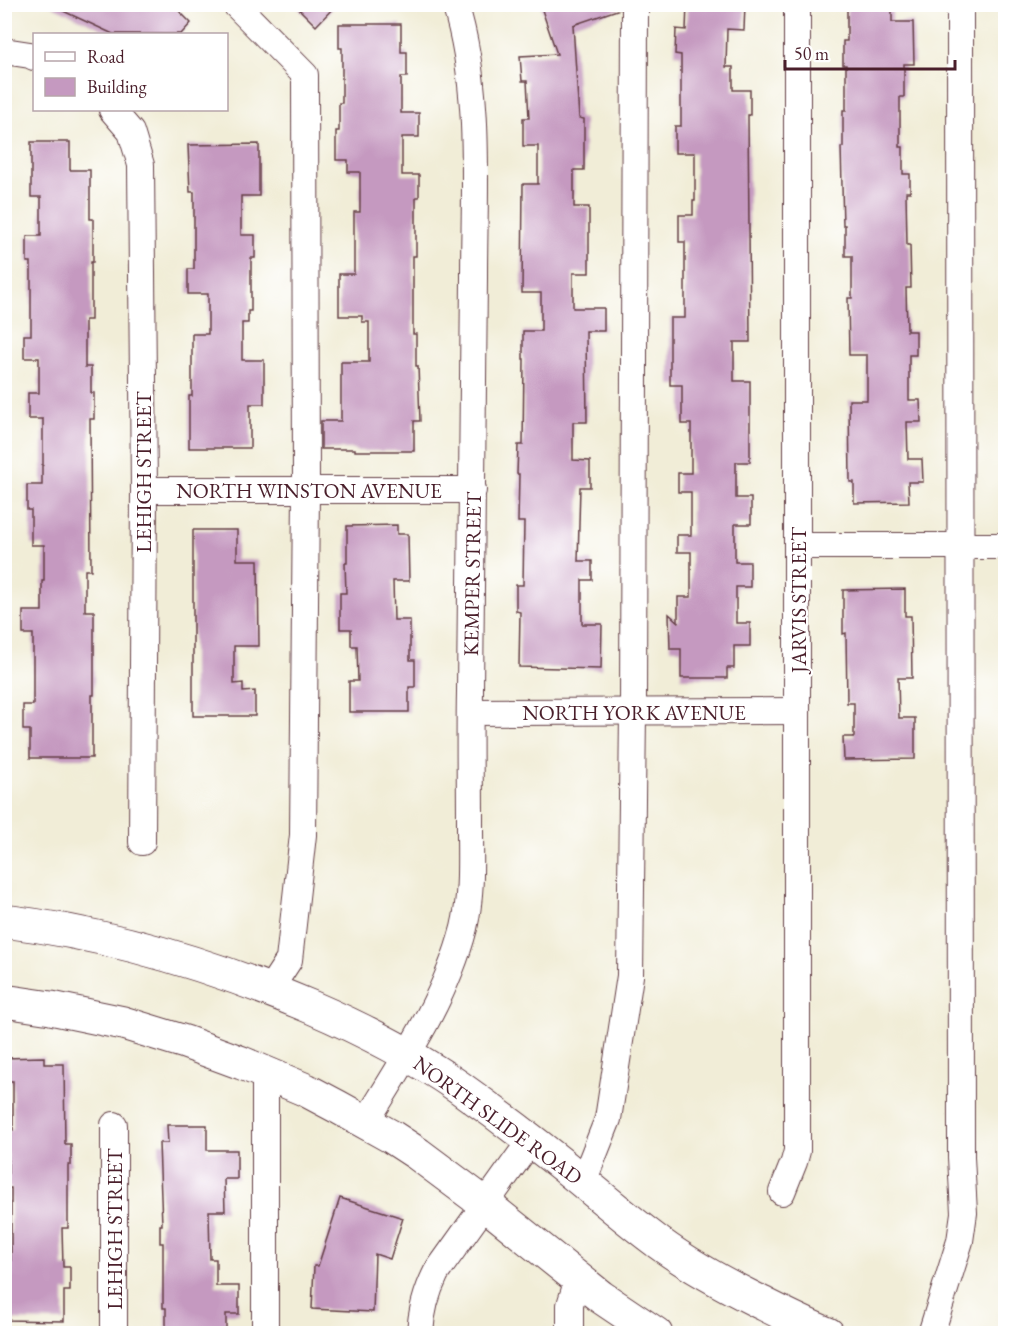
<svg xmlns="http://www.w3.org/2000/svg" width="1010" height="1338" font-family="'EB Garamond',serif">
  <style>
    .building { fill: #c599c0 }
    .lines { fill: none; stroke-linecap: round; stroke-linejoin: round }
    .minor-casing { stroke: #633e45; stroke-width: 28 }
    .major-casing { stroke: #633e45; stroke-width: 35 }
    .minor { stroke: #fff; stroke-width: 26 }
    .major { stroke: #fff; stroke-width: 33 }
    .labels { text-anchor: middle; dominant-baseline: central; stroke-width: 4.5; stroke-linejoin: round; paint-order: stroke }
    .street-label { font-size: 21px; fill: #4a1f2b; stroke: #fff }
  </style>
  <rect width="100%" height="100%" fill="#fff"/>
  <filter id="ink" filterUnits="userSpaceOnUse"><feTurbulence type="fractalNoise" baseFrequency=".0167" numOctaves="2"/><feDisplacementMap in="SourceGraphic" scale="12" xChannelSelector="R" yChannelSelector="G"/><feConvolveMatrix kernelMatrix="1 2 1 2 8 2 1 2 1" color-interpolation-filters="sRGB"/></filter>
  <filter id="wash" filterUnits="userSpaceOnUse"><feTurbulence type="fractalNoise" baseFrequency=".008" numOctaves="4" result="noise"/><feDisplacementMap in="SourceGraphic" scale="24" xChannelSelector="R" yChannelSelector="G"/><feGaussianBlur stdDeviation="1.35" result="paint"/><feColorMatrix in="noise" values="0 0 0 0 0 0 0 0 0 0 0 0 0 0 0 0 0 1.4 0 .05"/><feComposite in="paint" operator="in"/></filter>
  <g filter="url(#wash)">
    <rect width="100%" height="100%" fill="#f1edd7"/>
    <g id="blocks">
      <!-- building -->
      <g class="building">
        <path d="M48,4H172L191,23L181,34H113Z"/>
        <path d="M294,4H337L316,26Z"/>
        <path d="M540,4H620V9L573,25L579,118L584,119V170H574V207H589V273H573V308H604V331H586L587,422H573V460L590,461V487H580L578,561H592V580H582V624H602L601,669L519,667L520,612L516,611V585H523L524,522H518L519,474H517L518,445H523L524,359H523V331H541V293H522L523,184H538V146H523V118H529L527,81H522L520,56L557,54Z"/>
        <path d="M687,4H745L744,30L727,29L726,67H733V90H750V115H748L750,342H734V381H750V462H736V498H751V524H735V562H750V587H736V623H750V646H734V668H727V678H681V649H670L669,614L678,622V597H691V552H677V535H691V492H678V473H691V424H682V385H670V318H685V242H679V215H693V201H695V153H675V126H681V55L675,54L676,29L686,30Z"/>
        <path d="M847,4H892V22H913L914,64H904V97H900V147H903V174H910V192H906L907,245H910L911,288H906L907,331H916V355H909V400H920L921,422H907L908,459H922L923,482H908L909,502L854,503V482H850L849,400H867V355H849L848,298H852V256H845V225H843L841,147H843V110H846V65H843V41H847Z"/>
        <path d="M339,24H401V52H407V77H401V113H419V137H402V175H419V197H416V256H413V334H416V366H418L420,421H414V451H355V449H321V421H341V362H369V322H362V316H339V274H354V212H360V172H348V160H336V131H339V103H342V48H339Z"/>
        <path d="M31,142H70V170H90V219H93V262H91V320H85V367H91V393H94V419H90L91,570H85V611H94V695H92V758H30V730H23V705H33V634H23V611H42V581H44V545H31V510H27V485H42V465H43V419H28V393H39V358H24V335H31V262H27V236H41V197H31Z"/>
        <path d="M259,144V196H241V235H255V258H251V311H248V323H242V360H264V404H250V448H189V396H192V334H208V294H188V269H194V192H190L188,145Z"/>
        <path d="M397,525V534H408L409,581H393L394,620H410V660H415V687H409V712H349V681H358L357,646H351V629H340V593H346L345,563H347V526Z"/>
        <path d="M193,530H237V560H258L259,646H234V684L243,683V692L255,691V716H193Z"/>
        <path d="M905,589V616H911L912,678H898L899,718H915V759L844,760L843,737H854V703H847L846,633L843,634V590Z"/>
        <path d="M44,1057V1064H64L65,1144H71V1165H68V1228H62L63,1267H70V1291H64V1321L4,1320L5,1296L11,1297V1188H8V1154H4V1130H13V1081H4V1058Z"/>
        <path d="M167,1125H207V1150H237V1179H224L225,1211H209L210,1259H216V1286H239V1314H226V1334H166V1308H163V1243H160V1225H162L159,1143H168Z"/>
        <path d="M340,1198L403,1218L390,1259L375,1254L373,1312L312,1309L314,1266H318Z"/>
      </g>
    </g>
  </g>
  <g filter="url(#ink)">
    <use href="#blocks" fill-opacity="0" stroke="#633e45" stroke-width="1.5"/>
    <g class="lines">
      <!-- minor casing -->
      <g class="minor-casing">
        <g id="minor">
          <path d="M235,4L305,75L306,490L303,835L289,960L270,989"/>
          <path d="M4,51L30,55L34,57"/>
          <path d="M112,110L131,132L141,165L144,490L142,842"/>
          <path d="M144,490H473"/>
          <path d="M798,546H1006"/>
          <path d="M470,712L797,711"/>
          <path d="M265,1073V1334"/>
          <path d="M366,1122C404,1060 446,998 464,928C472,894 470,859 470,825C470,780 469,736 470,692C472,554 473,416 474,278C474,189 482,90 455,4"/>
          <path d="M114,1125V1334"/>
          <path d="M583,1182L608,1119L630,976L633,712L635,4"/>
          <path d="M782,1192L794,1162L797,1151V4"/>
          <path d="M420,1334C421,1312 426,1293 436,1273L531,1140"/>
          <path d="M570,1334V1305L578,1279"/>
          <path d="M931,1334L960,1241L964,1213L961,1157L960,4"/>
        </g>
      </g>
      <!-- major casing -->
      <g class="major-casing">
        <g id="major">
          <path d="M4,921C110,934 213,965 311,1007C362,1029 413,1055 459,1087C501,1117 542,1148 582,1181C607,1202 632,1223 659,1243C689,1265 722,1283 756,1300C780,1312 803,1324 828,1334"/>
          <path d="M4,1001L51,1008L123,1023L185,1042L242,1063L306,1090L338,1107L392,1137L418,1154L485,1204L601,1297L656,1334"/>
        </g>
      </g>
      <!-- minor -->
      <use href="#minor" class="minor"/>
      <!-- major -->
      <use href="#major" class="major"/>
    </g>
  </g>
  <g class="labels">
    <!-- street labels -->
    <g class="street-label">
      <text transform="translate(143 472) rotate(-90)">LEHIGH STREET</text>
      <text x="309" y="490">NORTH WINSTON AVENUE</text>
      <text transform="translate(472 574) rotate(-89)">KEMPER STREET</text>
      <text transform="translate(798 600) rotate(-90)">JARVIS STREET</text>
      <text x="634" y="712">NORTH YORK AVENUE</text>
      <text transform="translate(498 1120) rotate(36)">NORTH SLIDE ROAD</text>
      <text transform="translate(114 1229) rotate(-90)">LEHIGH STREET</text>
    </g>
  </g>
  <!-- margin -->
  <rect width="1010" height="1338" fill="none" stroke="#fff" stroke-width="24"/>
  <!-- legend -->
  <rect x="33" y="33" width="195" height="78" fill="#ffffff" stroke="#b7a5aa" stroke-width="1.5"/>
  <rect x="45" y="52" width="30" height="9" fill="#ffffff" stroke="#b7a5aa" stroke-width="1.5"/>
  <text x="87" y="63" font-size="18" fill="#4a1f2b">Road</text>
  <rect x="45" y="78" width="30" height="18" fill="#c599c0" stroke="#b7a5aa" stroke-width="1.5"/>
  <text x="87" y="93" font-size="18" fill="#4a1f2b">Building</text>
  <!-- scale -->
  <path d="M785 60v9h170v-9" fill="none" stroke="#4a1f2b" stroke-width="3"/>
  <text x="794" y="60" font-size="18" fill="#4a1f2b" stroke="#ffffff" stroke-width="4.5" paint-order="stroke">50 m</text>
</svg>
